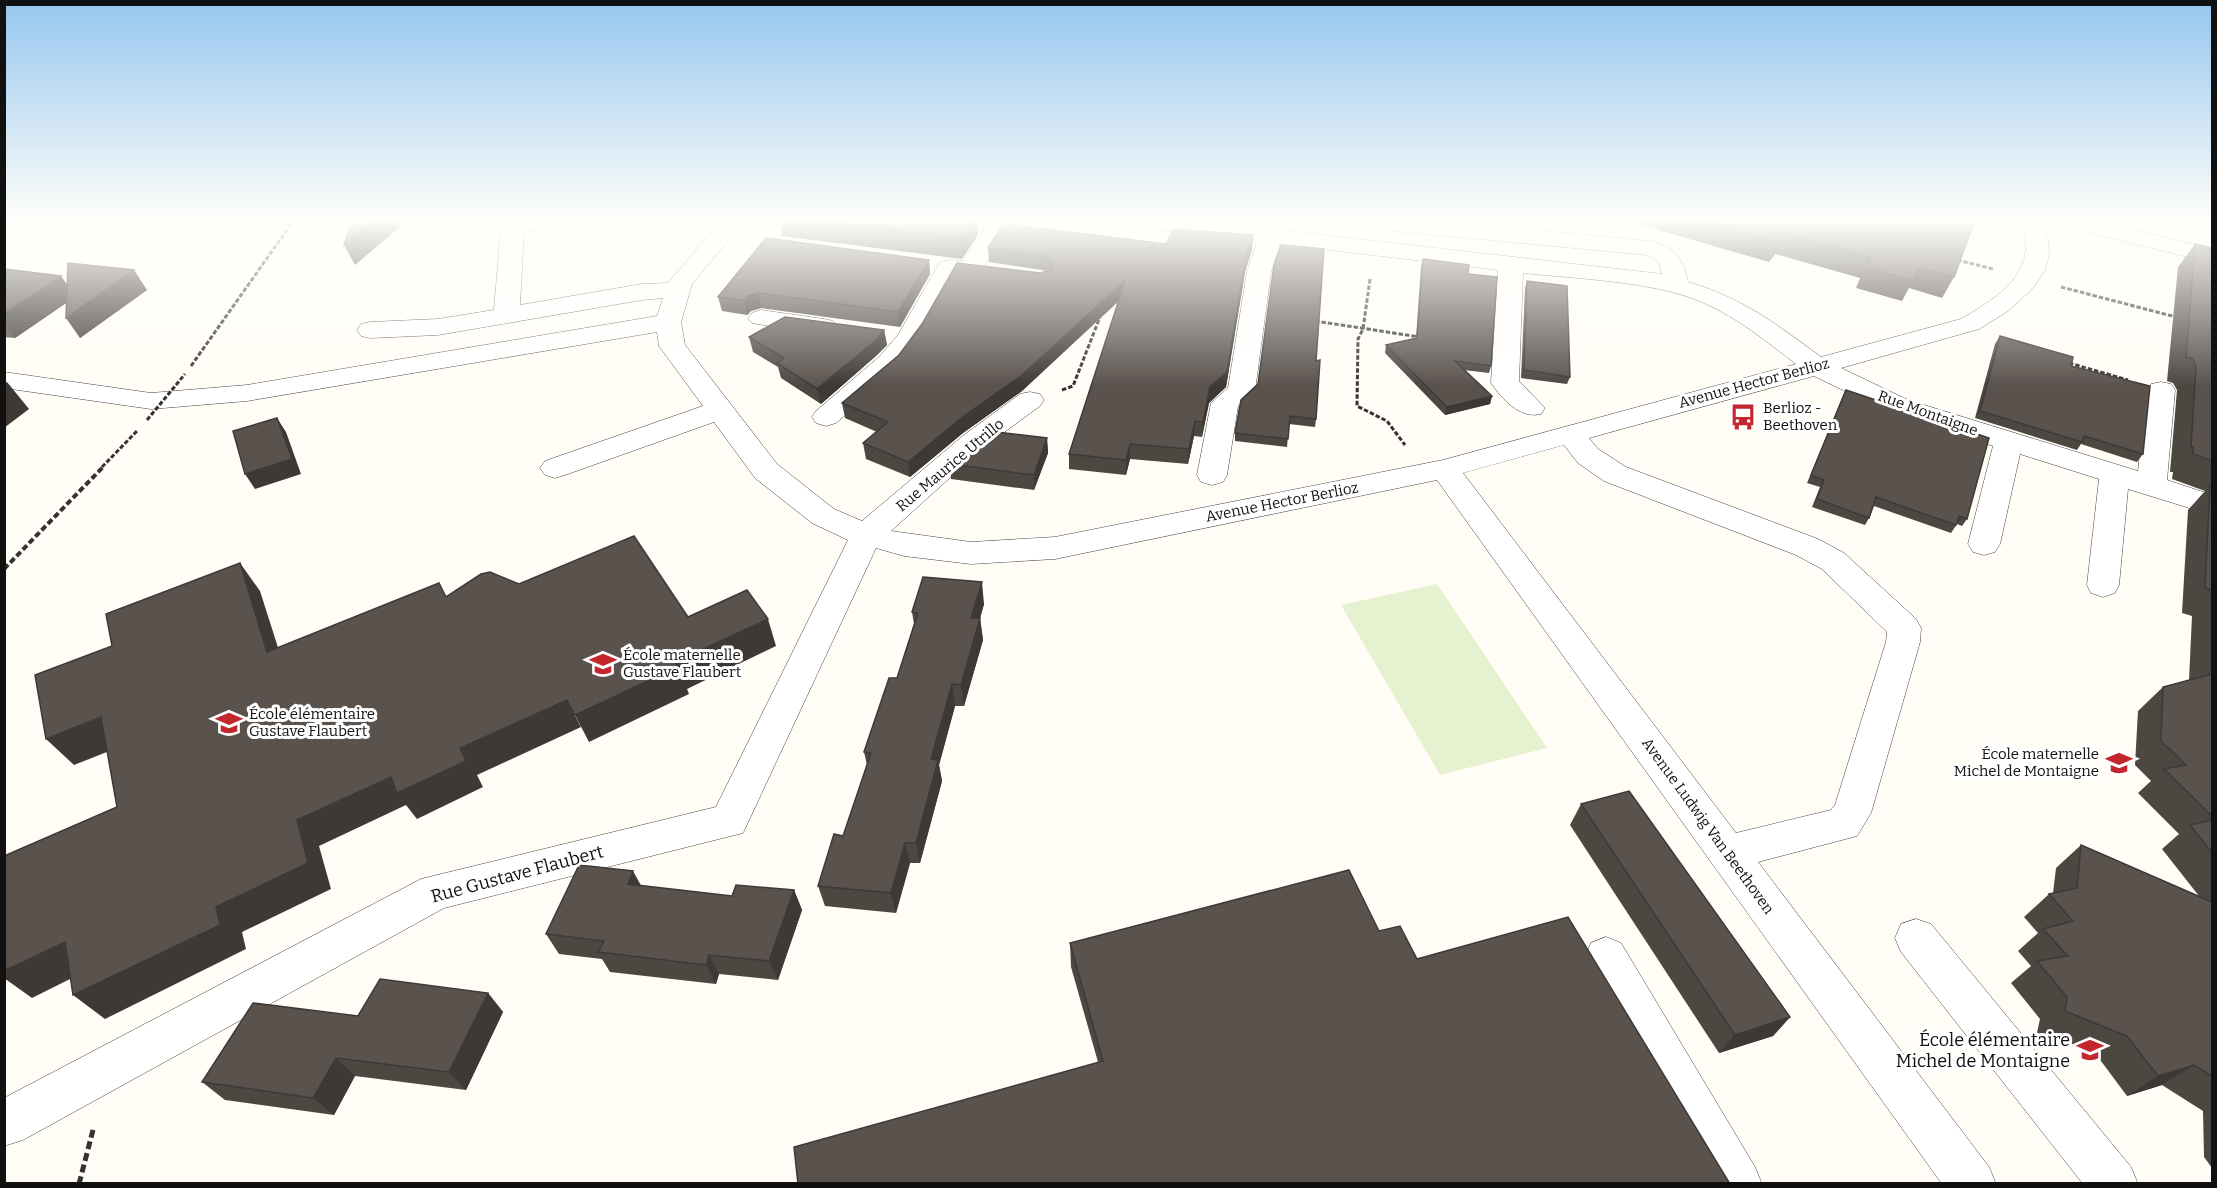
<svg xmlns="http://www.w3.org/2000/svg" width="2217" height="1188" font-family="Bitter,serif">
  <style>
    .pitch { fill: #e6f2cf }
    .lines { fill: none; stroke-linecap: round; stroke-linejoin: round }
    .minor-casing { stroke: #444; stroke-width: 1 }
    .path-far2 { stroke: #333; stroke-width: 3; stroke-dasharray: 4.5 2; stroke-linecap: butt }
    .path-far1 { stroke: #333; stroke-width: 4; stroke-dasharray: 6 3; stroke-linecap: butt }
    .path { stroke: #333; stroke-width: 5; stroke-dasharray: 8 4; stroke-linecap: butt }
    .minor { fill: #fff; fill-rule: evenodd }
    .path-bridge { stroke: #333; stroke-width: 3; stroke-dasharray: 4.5 2; stroke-linecap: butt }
    .wall { fill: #4d4742 }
    .shaded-wall { fill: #3f3936 }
    .building { fill: #5a524d; stroke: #3f3936; stroke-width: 1.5 }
    .labels { text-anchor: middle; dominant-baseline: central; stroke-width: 6; stroke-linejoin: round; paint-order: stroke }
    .street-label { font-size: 15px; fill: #111; stroke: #fff }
    .poi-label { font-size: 15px; fill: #111; stroke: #fff; text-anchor: start }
    .near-street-label { font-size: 18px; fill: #111; stroke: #fff }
    .near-poi-label { font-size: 18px; fill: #111; stroke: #fff; text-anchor: end }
  </style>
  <rect width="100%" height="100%" fill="#fffdf5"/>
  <!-- pitch -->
  <path class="pitch" d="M1437,584L1547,748L1440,775L1341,605Z"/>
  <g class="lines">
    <!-- minor casing -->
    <g class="minor-casing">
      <g id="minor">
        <path d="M495,220H570L566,225L524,232L520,305L642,284L668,283L722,220H745L692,284L681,322L685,345L777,464L834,509L862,521L964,435L1020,394L1030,392L1040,394L1044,400L1040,406L984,447L891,531L971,542L1055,537L1443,460L1796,364C1766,341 1738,318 1704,303C1655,281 1577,279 1523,273L1519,381L1545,408L1541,414C1520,419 1503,400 1491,383L1498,270L1280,244L1271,272L1255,391L1238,406L1227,475L1223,482L1212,485L1201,482L1197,475L1211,403L1228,388L1247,272L1257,242L1133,227L1125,225L1122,220H1191L1662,274L1659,262L1648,255L1351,227L1343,225L1339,220H1423L1651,241C1675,247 1683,258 1688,282C1743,298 1776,324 1821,357L1961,319C1990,302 2032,278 2025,238C2023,232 2020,226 2019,220H2041L2048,238L2049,255L2045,270L2033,288L2008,311L1979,329L1841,368L1908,400L2138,471L2147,390L2151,384L2161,382L2171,384L2175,390L2167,480L2212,495V515L2128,489L2119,585L2115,593L2103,597L2091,593L2087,585L2099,479L2020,454L2000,544L1995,552L1984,555L1973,552L1968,544L1993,446L1888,412L1814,376L1589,438L1598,449L1626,467L1818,539L1844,553L1916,619L1921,628L1920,642L1871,813L1857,836L1758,862L1989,1167L1996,1184H1942L1437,480L1055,559L971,564L904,556L876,548L743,833L444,908L23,1140L4,1146V1098L421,879L716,807L848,540L812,523L755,478L714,422L565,475L555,478L545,475L540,468L545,461L703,406L659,346L657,332L247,401L151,409L4,388V372L151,393L247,385L657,316L663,298L642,300L438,335L370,338L361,336L357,330L361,324L370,322L438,319L494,310L501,228ZM1564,445L1578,463L1604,481L1796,555L1822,569L1887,632L1886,642L1835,805L1831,810L1736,833L1463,473Z"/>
        <path d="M991,220H1014L979,274L957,275L922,338L899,369L836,423L826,426L816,423L812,417L816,411L879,357L898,335L940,262L949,260L963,261Z"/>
        <path d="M2055,220H2094L2212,249V263L2059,225Z"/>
        <path d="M761,310L824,319L833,321L837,327L833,333L824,335L752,323L748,318L752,313Z"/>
        <path d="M1916,919L1931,924L2131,1167L2138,1184H2083L1901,952L1895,938L1901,924Z"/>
        <path d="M1606,937L1621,943L1755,1167L1762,1184H1711L1585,957L1591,943Z"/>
      </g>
    </g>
    <!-- path-far2 -->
    <g class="path-far2">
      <path d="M1957,260L1993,269"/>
      <path d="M1370,279L1363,329L1358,339L1357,406L1387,421L1405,445"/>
      <path d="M2061,287L2176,317"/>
      <path d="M1315,321L1420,337"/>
      <path d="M2069,363L2128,380"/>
      <path d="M191,366L294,220"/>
      <path d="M1062,390L1073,386L1100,317"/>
      <path d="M102,467L137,431"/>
    </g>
    <!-- path-far1 -->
    <path class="path-far1" d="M4,569L104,466"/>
    <!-- path -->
    <path class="path" d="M79,1184L94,1126"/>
    <!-- minor -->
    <use href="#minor" class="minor"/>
    <!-- path-bridge -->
    <path class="path-bridge" d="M147,420L185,374"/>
  </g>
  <!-- wall -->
  <g class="wall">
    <path d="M779,220H977L978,235L962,259L782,236Z"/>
    <path d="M1624,220H1975L1954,277L1942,298L1909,288L1902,301L1856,288L1860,278L1775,254L1769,262Z"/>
    <path d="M1253,235L1252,250L1245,272L1226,387L1209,403L1202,437L1194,436L1188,464L1130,459L1126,475L1069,469V454L1118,302L1022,391L963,433L910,477L866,459L863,443L877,432L845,418L842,403L1040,273L1048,271L989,262L988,248L1166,244Z"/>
    <path d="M2195,244L2212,248V1168L2204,1157L2203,1111L2162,1085L2127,1096L2098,1057L2037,1033L2040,1019L2011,983L2031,966L2018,951L2038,933L2024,917L2049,894L2053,893L2056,868L2081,845L2199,896L2162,849L2179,834L2138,793L2151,781L2135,765L2138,711L2163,687L2189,680L2192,616L2182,613L2188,510L2205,491L2172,479L2173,472H2170L2177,390L2173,383L2167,381L2178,267Z"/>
    <path d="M1423,259L1468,274L1491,366L1489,373L1464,370L1492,396L1490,404L1445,415L1385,353L1386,345L1416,338L1421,266Z"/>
    <path d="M929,260L930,274L900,327L761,308L751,311L747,315L722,311L718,297Z"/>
    <path d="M4,269L61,276L67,285L147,290L80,338L66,303L15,338L4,337Z"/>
    <path d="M1527,281L1570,377L1567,384L1521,378L1525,288Z"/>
    <path d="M884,330L887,345L877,355L821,404L781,378L778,367L753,352L749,337Z"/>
    <path d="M2000,336L2071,366L2143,454L2137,462L2081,444L2077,450L1975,418L1995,344Z"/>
    <path d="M1316,361V419L1315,427L1289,424L1287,447L1235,441V433L1258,384Z"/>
    <path d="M1846,390L1967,519L1962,526L1957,524L1951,533L1874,506L1869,518L1865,525L1812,507L1820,487L1807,483L1842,398Z"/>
    <path d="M1047,438L1048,453L1034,490L951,479L950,464Z"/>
    <path d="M984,604L980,618L983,640L964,706H955L939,765L942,781L920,863H910L896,913L825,906L818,886L843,836L867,765L864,752L897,678L914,624L912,612Z"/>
    <path d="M1581,804L1790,1017L1773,1036L1719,1053L1570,825Z"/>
    <path d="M641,886L732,896L794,890L802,910L778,980L719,974L716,984L610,972L602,959L559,954L546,934Z"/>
    <path d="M1379,931L1417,959L1098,1062L1071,967L1070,943Z"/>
    <path d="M488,993L503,1012L466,1090L355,1076L334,1115L225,1100L202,1082L358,1016Z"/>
  </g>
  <!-- shaded-wall -->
  <g class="shaded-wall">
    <path d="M375,220H408L355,265L344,245Z"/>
    <path d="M973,220H977L978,235L962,259L960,238Z"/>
    <path d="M1784,233L1775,254L1769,262L1778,242Z"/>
    <path d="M1253,235L1252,250L1245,272L1226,387L1209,403L1202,437L1203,422L1210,387L1246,257Z"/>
    <path d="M929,260L930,274L900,327L898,312Z"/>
    <path d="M134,270L147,290L80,338L66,318Z"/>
    <path d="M61,276L75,297L15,338L4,324V314Z"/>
    <path d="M1125,281L1124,295L1022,391L963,433L910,477L908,462Z"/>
    <path d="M758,293L761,308L751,311L747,315L744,301L748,296Z"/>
    <path d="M884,330L887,345L877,355L821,404L817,389Z"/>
    <path d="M7,382L29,409L4,428V384Z"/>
    <path d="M1492,396L1490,404L1445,415L1447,407Z"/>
    <path d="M277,418L286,432L301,474L255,489L245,474Z"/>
    <path d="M1195,421L1194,436L1188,464L1189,449Z"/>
    <path d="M1047,438L1048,453L1034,490V475Z"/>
    <path d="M1130,444V459L1126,475V460Z"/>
    <path d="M240,563L260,591L288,679L267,652Z"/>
    <path d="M982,582L984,604L974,640L971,618Z"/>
    <path d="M980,618L983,640L964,706L961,685Z"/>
    <path d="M768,619L776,646L687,689L689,694L589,742L575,715L675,662Z"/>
    <path d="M952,684L955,706L939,765L942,781L920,863L916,843L931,759Z"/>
    <path d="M567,700L581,727L477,775L483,787L417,819L406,805L319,846L331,889L242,932L246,949L105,1019L73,995L216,907L297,820L391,777L460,748Z"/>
    <path d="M101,717L127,744L74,765L46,739Z"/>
    <path d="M905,843L910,863L896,913L891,893Z"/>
    <path d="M633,871L644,891L628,884Z"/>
    <path d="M794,890L802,910L778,980L769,961Z"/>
    <path d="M65,942L96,966L32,998L4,978V971Z"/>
    <path d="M709,955L719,974L716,984L706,965Z"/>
    <path d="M488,993L503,1012L466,1090L449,1072Z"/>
    <path d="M1790,1017L1773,1036L1719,1053L1735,1035Z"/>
    <path d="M336,1058L355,1076L334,1115L313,1098Z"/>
    <path d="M2194,1065L2162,1085L2127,1096L2158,1076Z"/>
  </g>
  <!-- building -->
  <g class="building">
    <path d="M352,220H375L344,245Z"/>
    <path d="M812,220H973L960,238Z"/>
    <path d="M1700,220H1975L1954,277L1919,268L1913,281L1866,267L1871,258L1784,233L1778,242Z"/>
    <path d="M1004,224L1166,244L1174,229L1253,235L1246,257L1227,372L1210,387L1203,422L1195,421L1189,449L1130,444L1126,460L1069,454L1125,281L1021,376L961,418L908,462L863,443L888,422L842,403L899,355L922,324L957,263L1040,273L1051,270L1054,263L1050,257L988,248Z"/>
    <path d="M766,238L929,260L898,312L758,293L748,296L744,301L718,297Z"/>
    <path d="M2195,244L2212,248V461L2193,454V447H2191L2196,366L2192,358L2186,357Z"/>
    <path d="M1281,245L1324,249L1316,361L1320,360L1316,419L1290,416L1288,439L1235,433L1241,400L1258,384L1274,265Z"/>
    <path d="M1423,259L1469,265L1468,274L1497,277L1491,366L1455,361L1492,396L1447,407L1386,345L1417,338Z"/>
    <path d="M68,263L134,270L66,318Z"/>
    <path d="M4,269L61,276L4,314Z"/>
    <path d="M1527,281L1567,286L1570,377L1524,370Z"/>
    <path d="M785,317L884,330L875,341L817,389L777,363L784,358L749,337Z"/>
    <path d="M2000,336L2073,357L2071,366L2150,386L2143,454L2084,436L2082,442L1980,411Z"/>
    <path d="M1846,390L1989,438L1967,519L1959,516L1956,525L1876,497L1869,518L1817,499L1824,480L1811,475Z"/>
    <path d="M277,418L292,459L245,474L233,431Z"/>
    <path d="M988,431L1047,438L1034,475L950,464Z"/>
    <path d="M2210,485L2212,486V590L2205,588Z"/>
    <path d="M634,536L688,617L747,590L768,619L675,662L678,667L575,715L567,700L460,748L466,761L397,793L391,777L297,820L308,863L216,907L220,925L73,995L65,942L4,971V856L117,807L101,717L46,739L35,675L112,646L106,614L240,563L267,652L439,583L446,597L481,574L490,572L519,584Z"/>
    <path d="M923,577L982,582L971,618H980L961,685L952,684L931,759L938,760L916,843H905L891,893L818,886L834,834L843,836L871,753L864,752L889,678H897L918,613L912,612Z"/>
    <path d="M2212,674V816L2164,769L2186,765L2161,741L2163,687Z"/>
    <path d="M1629,791L1790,1017L1735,1035L1581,804Z"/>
    <path d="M2212,820V853L2190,825Z"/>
    <path d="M2081,845L2212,902V1076L2194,1065L2158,1076L2127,1036L2065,1011L2067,997L2037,961L2068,956L2043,929L2073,921L2049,894L2077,888Z"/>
    <path d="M579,865L633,871L628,884L732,896L736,885L794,890L769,961L709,955L706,965L598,952L604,941L546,934Z"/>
    <path d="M1349,870L1379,931L1400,926L1417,959L1568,917L1730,1184H798L794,1147L1103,1061L1070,943Z"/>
    <path d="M380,979L488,993L449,1072L336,1058L313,1098L202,1082L253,1003L358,1016Z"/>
  </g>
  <!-- sky -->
  <linearGradient id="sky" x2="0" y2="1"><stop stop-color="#95c6ee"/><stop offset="0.57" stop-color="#fffefa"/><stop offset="1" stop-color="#fffefa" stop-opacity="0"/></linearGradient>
  <rect width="2217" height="386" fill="url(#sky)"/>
  <!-- icons -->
  <defs>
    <g id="bus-bare" transform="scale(2.07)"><path d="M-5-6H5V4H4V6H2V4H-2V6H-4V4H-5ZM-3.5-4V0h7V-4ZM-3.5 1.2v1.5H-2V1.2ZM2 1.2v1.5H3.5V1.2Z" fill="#c4262e" stroke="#fff" stroke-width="2.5" paint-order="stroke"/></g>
    <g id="school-bare" transform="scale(2.07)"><path d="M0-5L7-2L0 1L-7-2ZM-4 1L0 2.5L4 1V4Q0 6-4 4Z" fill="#c4262e" stroke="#fff" stroke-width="2.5" paint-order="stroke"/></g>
  </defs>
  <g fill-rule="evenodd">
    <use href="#bus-bare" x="1743" y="417"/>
    <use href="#school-bare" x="603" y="664"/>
    <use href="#school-bare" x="229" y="723"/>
    <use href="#school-bare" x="2119" y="763"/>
    <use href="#school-bare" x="2090" y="1050"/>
  </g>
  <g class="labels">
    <!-- street labels -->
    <g class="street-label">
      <text transform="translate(1754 383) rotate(-15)">Avenue Hector Berlioz</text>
      <text transform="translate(1928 413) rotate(20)">Rue Montaigne</text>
      <text transform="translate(950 465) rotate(-40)">Rue Maurice Utrillo</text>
      <text transform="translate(1282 502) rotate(-11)">Avenue Hector Berlioz</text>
      <text transform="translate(1708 826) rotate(54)">Avenue Ludwig Van Beethoven</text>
    </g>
    <!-- poi labels -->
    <g class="poi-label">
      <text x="1763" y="408">Berlioz -<tspan x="1763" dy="17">Beethoven</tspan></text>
      <text x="623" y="655">École maternelle<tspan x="623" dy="17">Gustave Flaubert</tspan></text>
      <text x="249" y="714">École élémentaire<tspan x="249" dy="17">Gustave Flaubert</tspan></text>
      <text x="2099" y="754" text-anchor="end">École maternelle<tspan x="2099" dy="17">Michel de Montaigne</tspan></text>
    </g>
    <!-- near-street labels -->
    <g class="near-street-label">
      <text transform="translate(517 874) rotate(-15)">Rue Gustave Flaubert</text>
    </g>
    <!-- near-poi labels -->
    <g class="near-poi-label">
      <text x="2070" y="1040">École élémentaire<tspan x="2070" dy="21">Michel de Montaigne</tspan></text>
    </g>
  </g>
  <!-- border -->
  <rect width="2217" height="1188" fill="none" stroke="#111111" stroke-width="12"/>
</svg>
